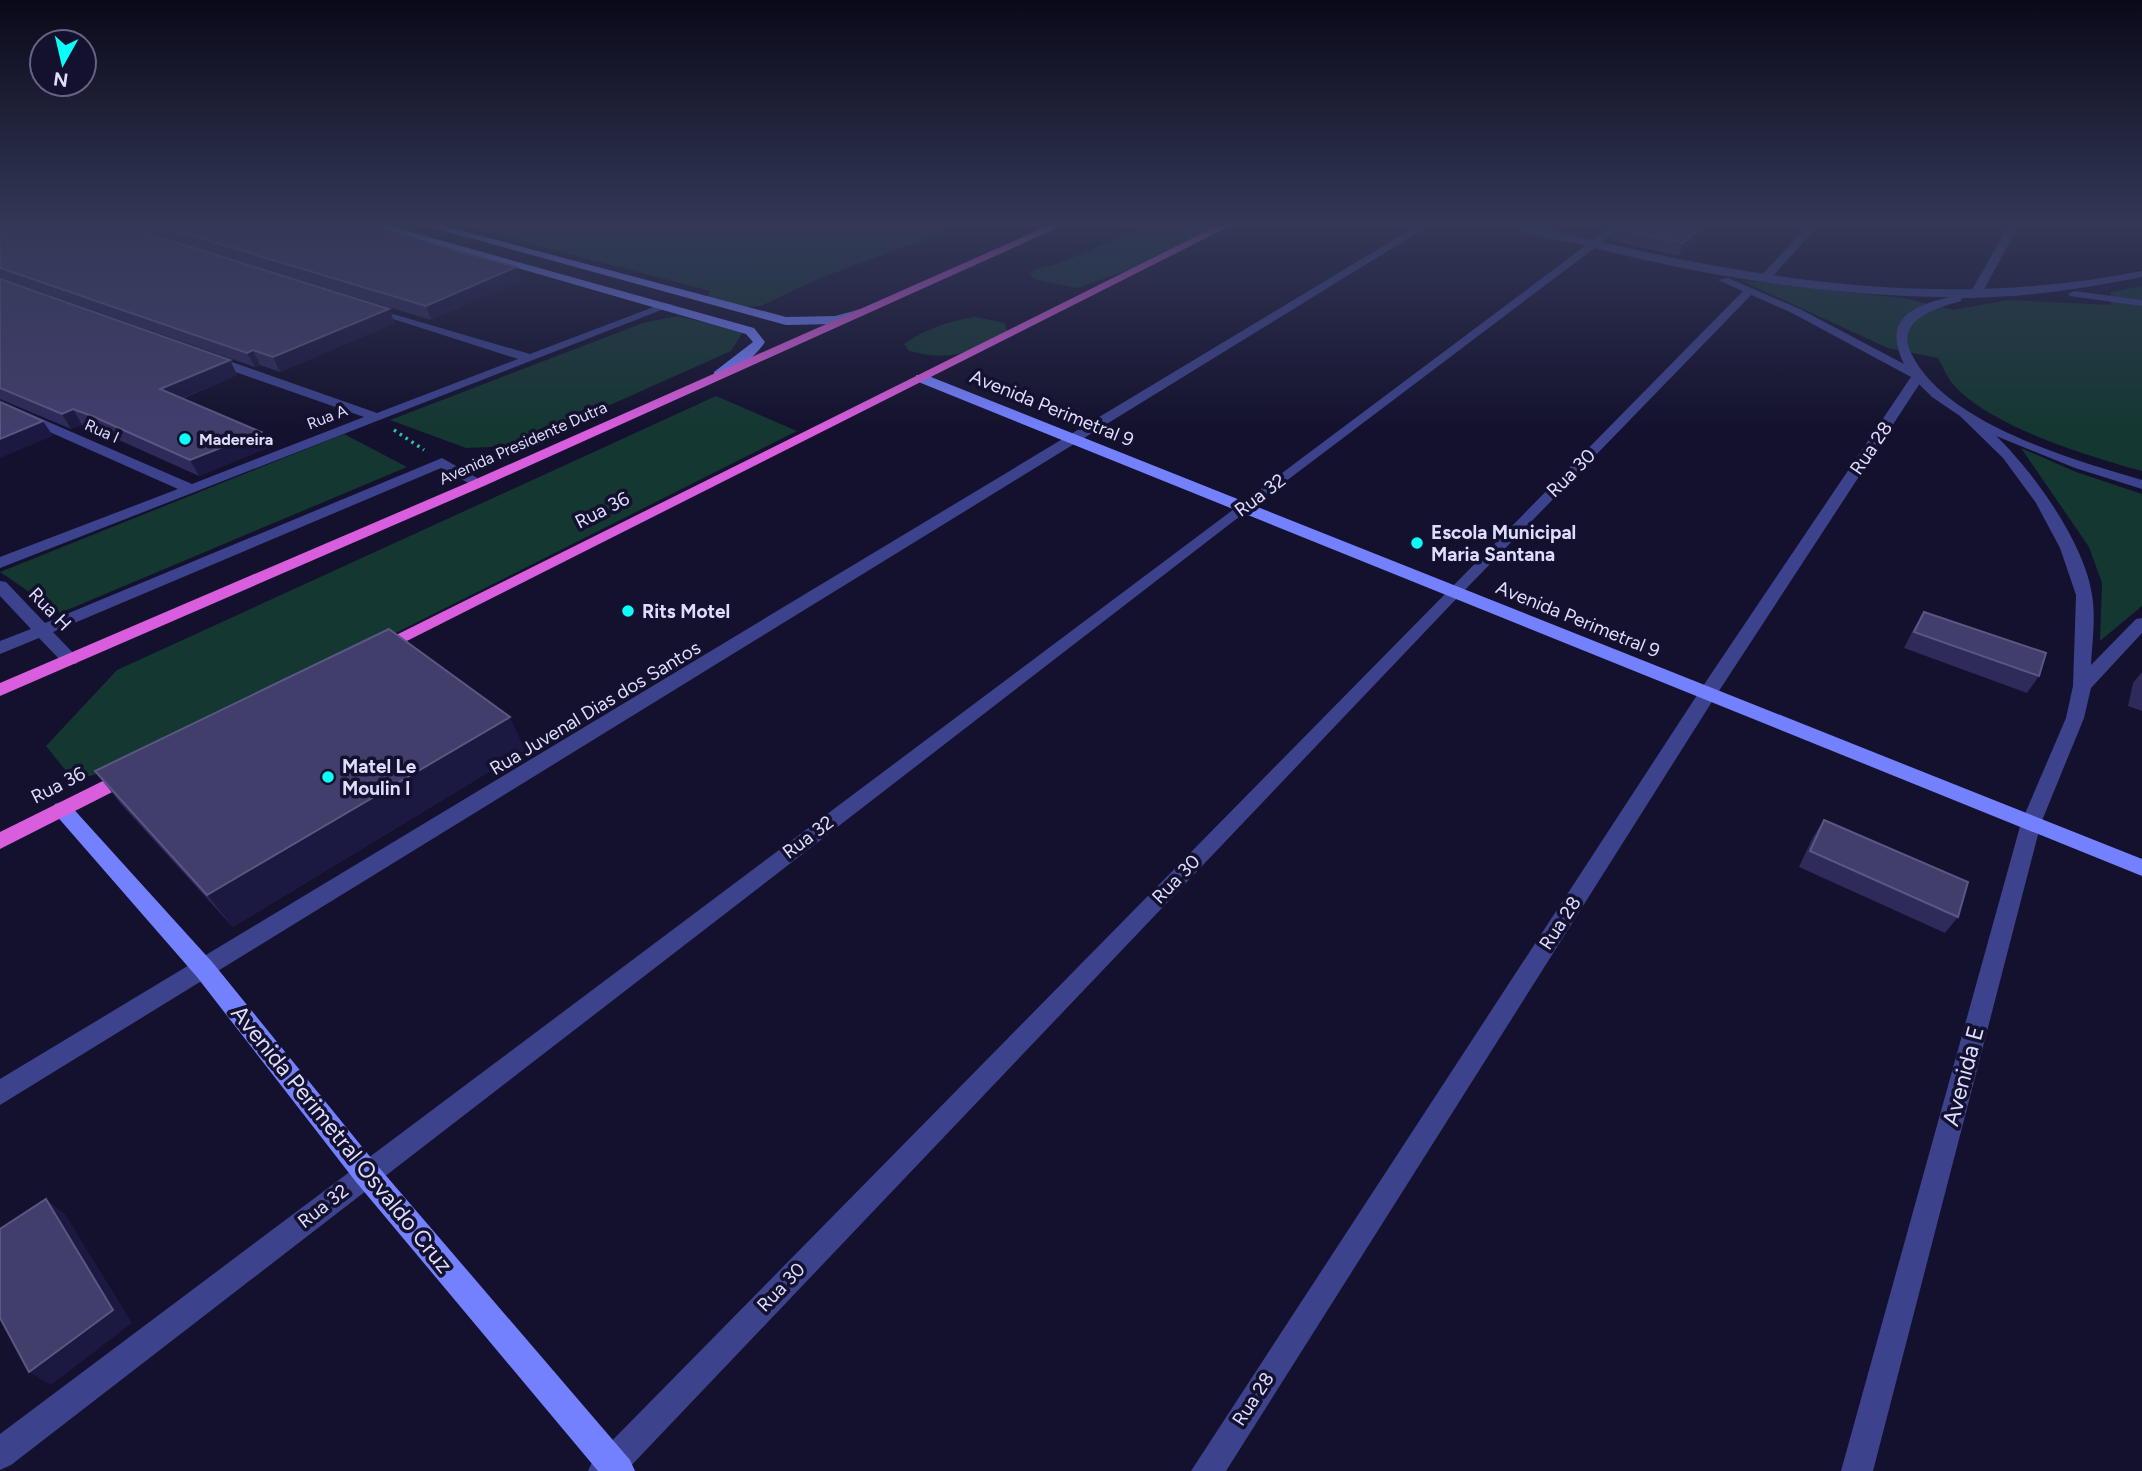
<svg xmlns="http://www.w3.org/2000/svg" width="2142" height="1471" font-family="Figtree,sans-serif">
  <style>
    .green { fill: #143731 }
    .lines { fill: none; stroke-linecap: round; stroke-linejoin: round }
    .path { stroke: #30c0a6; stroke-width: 3.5; stroke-dasharray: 2.5 4.5; stroke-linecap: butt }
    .minor { fill: #3c438c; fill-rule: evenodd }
    .tertiary { fill: #3c438c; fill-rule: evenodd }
    .secondary { fill: #7481ff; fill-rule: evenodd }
    .trunk { fill: #d95ede; fill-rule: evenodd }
    .wall { fill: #2e2a5a }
    .shaded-wall { fill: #1b1841 }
    .building { fill: #413e6c; stroke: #595783; stroke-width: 2 }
    .poi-dot { fill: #09fffa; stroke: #13112d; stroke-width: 2.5 }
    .labels { text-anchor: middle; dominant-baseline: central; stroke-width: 7; stroke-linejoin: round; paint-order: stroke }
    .far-street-label { font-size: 16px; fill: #ddf; stroke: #13112d }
    .far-poi-label { font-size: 16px; font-weight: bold; fill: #ddf; stroke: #13112d; text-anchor: start }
    .street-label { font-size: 19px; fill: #ddf; stroke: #13112d }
    .poi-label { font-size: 19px; font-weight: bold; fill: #ddf; stroke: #13112d; text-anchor: start }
    .near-street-label { font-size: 23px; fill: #ddf; stroke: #13112d }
  </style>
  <rect width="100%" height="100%" fill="#13112d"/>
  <!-- green -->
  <g class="green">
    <path d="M460,225H947L925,239L818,279L761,306L745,307L707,298L710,291Z"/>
    <path d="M1150,225H1222L1146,264L1077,288L1033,279L1030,274L1035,269L1060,263Z"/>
    <path d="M1740,280L1908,299L1953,310L2008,300L2111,305V292L2142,286V471C2088,456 1987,426 1951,382C1946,375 1942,365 1938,358L1888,348Z"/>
    <path d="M678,316L743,332L731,351L518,446L466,448L390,420L643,323Z"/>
    <path d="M975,317L1005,323L1007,331C969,353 954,362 909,351L904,344C925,329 949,321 975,317Z"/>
    <path d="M716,396L797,431L147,758L74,781L46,746L117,670Z"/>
    <path d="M344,434L407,467L60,613L0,572Z"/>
    <path d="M2021,448L2076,472L2142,494V606L2100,641L2102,583L2089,547Z"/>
  </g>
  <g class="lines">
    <!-- path -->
    <path class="path" d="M394,430L424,450"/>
    <!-- minor -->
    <g class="minor">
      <path d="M1418,225H1430L0,1105V1079Z"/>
      <path d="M1613,225H1625L1248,510L11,1465L0,1470V1434Z"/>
      <path d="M1808,225H1819L1769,280H1761V276Z"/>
      <path d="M2009,225H2019L1982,293L1972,295L1970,293Z"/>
      <path d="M1746,288L1756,290L1459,596L626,1471H588L593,1460Z"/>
      <path d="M664,303L674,305L0,568V557L178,489L0,410V401L192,484L364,417L204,361V355H212L377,413L518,359L362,309V305L530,354Z"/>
      <path d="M1913,374L1924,377L1715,697L1226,1471H1191L1701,689Z"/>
      <path d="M442,458L486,483L479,487L474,486L441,468L53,632L76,656L79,660L76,664H64L39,638L0,654V641L31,629L0,596V581L6,582L45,623Z"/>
    </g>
    <!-- tertiary -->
    <g class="tertiary">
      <path d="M1511,225H1529C1738,276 1926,313 2142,271V277C2082,289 2023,298 1962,298L1961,301C1936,308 1895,320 1911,353C1945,424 2072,459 2142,480V489L2075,468L1996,436C2033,471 2085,544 2092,595C2096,617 2092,643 2091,665L2136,619L2142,618V633L2091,688L2084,718L2041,823L1873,1471H1841L2021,823L2066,718L2073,686L2076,595L2060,548L2036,503L2003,458L1960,416L1932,397L1913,378L1792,313L1718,280L1728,278L1800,309L1904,364C1883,320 1909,307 1949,297C1825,296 1703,276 1583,245C1561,240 1529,237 1511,225Z"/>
      <path d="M2074,291L2142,300V306L2070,296L2068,294Z"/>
    </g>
    <!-- secondary -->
    <g class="secondary">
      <path d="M369,225H386L754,328L765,342C756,355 731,380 714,378V372L753,342L746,334Z"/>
      <path d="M423,225H440L786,317L835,316L861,309L867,313L835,324L786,325Z"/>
      <path d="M916,375H926L2142,859V876L916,381Z"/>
      <path d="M62,802L69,804L213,963L376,1164L630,1460L635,1471H598L356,1182L197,977L55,814L52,809L55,804Z"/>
    </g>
    <!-- trunk -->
    <g class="trunk">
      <path d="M1050,225H1064L484,486L0,696V683L474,480Z"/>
      <path d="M1219,225H1232L385,652H373L370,648Z"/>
      <path d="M131,767L138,769L141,774L138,779L0,849V832Z"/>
    </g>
  </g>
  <!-- wall -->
  <g class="wall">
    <path d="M0,225L395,323L280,372L260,365L255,367L0,278Z"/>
    <path d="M120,225H360L516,267L521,281L431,320Z"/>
    <path d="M1713,225L1679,256L1614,241L1617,229Z"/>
    <path d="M0,279L230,360L237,375L182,399L269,447L199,476L101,432L82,425L71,429L0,399Z"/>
    <path d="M1924,612L2039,676L2027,693L1904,648L1914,628Z"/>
    <path d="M2142,672V711L2128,706L2133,683Z"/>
    <path d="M525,750L233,927L121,804L95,771Z"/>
    <path d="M1824,820L1958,917L1945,933L1799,867L1813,837Z"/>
  </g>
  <!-- shaded-wall -->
  <g class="shaded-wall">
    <path d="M1704,225H1713L1679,256L1683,243Z"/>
    <path d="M516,267L521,281L431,320L426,306Z"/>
    <path d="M389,309L395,323L280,372L273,357Z"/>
    <path d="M253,350L260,365L255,367L247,353Z"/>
    <path d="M230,360L237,375L168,404L160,389Z"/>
    <path d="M73,409L82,425L71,429L62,414Z"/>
    <path d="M43,421L53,436L0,458V439Z"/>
    <path d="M261,432L269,447L199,476L190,460Z"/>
    <path d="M510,717L525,750L233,927L207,895Z"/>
    <path d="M46,1199L65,1214L132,1323L51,1385L29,1372Z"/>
  </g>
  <!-- building -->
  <g class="building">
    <path d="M0,225H120L389,309L273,357L253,350L247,353L0,268Z"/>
    <path d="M156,225H360L516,267L426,306Z"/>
    <path d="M1622,225H1704L1683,243L1617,229Z"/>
    <path d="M0,279L230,360L160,389L261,432L190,460L92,416L73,409L62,414L0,388Z"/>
    <path d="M0,402L43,421L0,439Z"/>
    <path d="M1924,612L2046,653L2039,676L1914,632Z"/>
    <path d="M389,629L510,717L207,895L95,771Z"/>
    <path d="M1824,820L1968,882L1958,917L1810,851Z"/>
    <path d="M46,1199L113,1310L29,1372L0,1318V1229Z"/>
  </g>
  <!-- sky -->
  <linearGradient id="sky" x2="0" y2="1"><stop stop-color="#0a0919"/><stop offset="0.52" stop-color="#333857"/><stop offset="1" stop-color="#333857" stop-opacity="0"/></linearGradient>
  <rect width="2142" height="431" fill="url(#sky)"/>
  <!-- markers -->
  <g class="poi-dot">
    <circle cx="185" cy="439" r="7"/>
    <circle cx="1417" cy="543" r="7"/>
    <circle cx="628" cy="611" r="7"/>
    <circle cx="328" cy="777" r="7"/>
  </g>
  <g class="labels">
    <!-- far-street labels -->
    <g class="far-street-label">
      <text transform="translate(327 417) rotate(-21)">Rua A</text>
      <text transform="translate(102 431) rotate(24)">Rua I</text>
      <text transform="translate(523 443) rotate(-24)">Avenida Presidente Dutra</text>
    </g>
    <!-- far-poi labels -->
    <g class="far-poi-label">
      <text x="199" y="439">Madereira</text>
    </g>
    <!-- street labels -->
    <g class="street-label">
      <text transform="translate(1052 408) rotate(22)">Avenida Perimetral 9</text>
      <text transform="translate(1871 448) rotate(-56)">Rua 28</text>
      <text transform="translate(1571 473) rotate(-45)">Rua 30</text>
      <text transform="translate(1260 495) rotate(-37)">Rua 32</text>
      <text transform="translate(602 510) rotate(-27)">Rua 36</text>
      <text transform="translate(50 609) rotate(46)">Rua H</text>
      <text transform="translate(1578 619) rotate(22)">Avenida Perimetral 9</text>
      <text transform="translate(595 708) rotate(-31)">Rua Juvenal Dias dos Santos</text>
      <text transform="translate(58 785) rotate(-27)">Rua 36</text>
      <text transform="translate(808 837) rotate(-37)">Rua 32</text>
      <text transform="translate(1176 879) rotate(-46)">Rua 30</text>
      <text transform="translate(1560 923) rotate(-57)">Rua 28</text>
      <text transform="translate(323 1206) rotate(-38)">Rua 32</text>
      <text transform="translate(781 1287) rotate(-46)">Rua 30</text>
      <text transform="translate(1253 1399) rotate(-57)">Rua 28</text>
    </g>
    <!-- poi labels -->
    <g class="poi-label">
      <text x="1431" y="532">Escola Municipal<tspan x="1431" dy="22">Maria Santana</tspan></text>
      <text x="642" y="611">Rits Motel</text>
      <text x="342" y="766">Matel Le<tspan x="342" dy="22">Moulin I</tspan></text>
    </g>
    <!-- near-street labels -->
    <g class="near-street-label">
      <text transform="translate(1963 1076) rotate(-75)">Avenida E</text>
      <text transform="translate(342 1139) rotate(51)">Avenida Perimetral Osvaldo Cruz</text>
    </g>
  </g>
  <!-- north arrow -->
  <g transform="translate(63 63) rotate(188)"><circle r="33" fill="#13112d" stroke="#646381" stroke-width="2"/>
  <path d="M0-5L12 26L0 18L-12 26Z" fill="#09fffa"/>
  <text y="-10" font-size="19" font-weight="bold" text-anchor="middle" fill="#ddddff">N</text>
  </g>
</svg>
